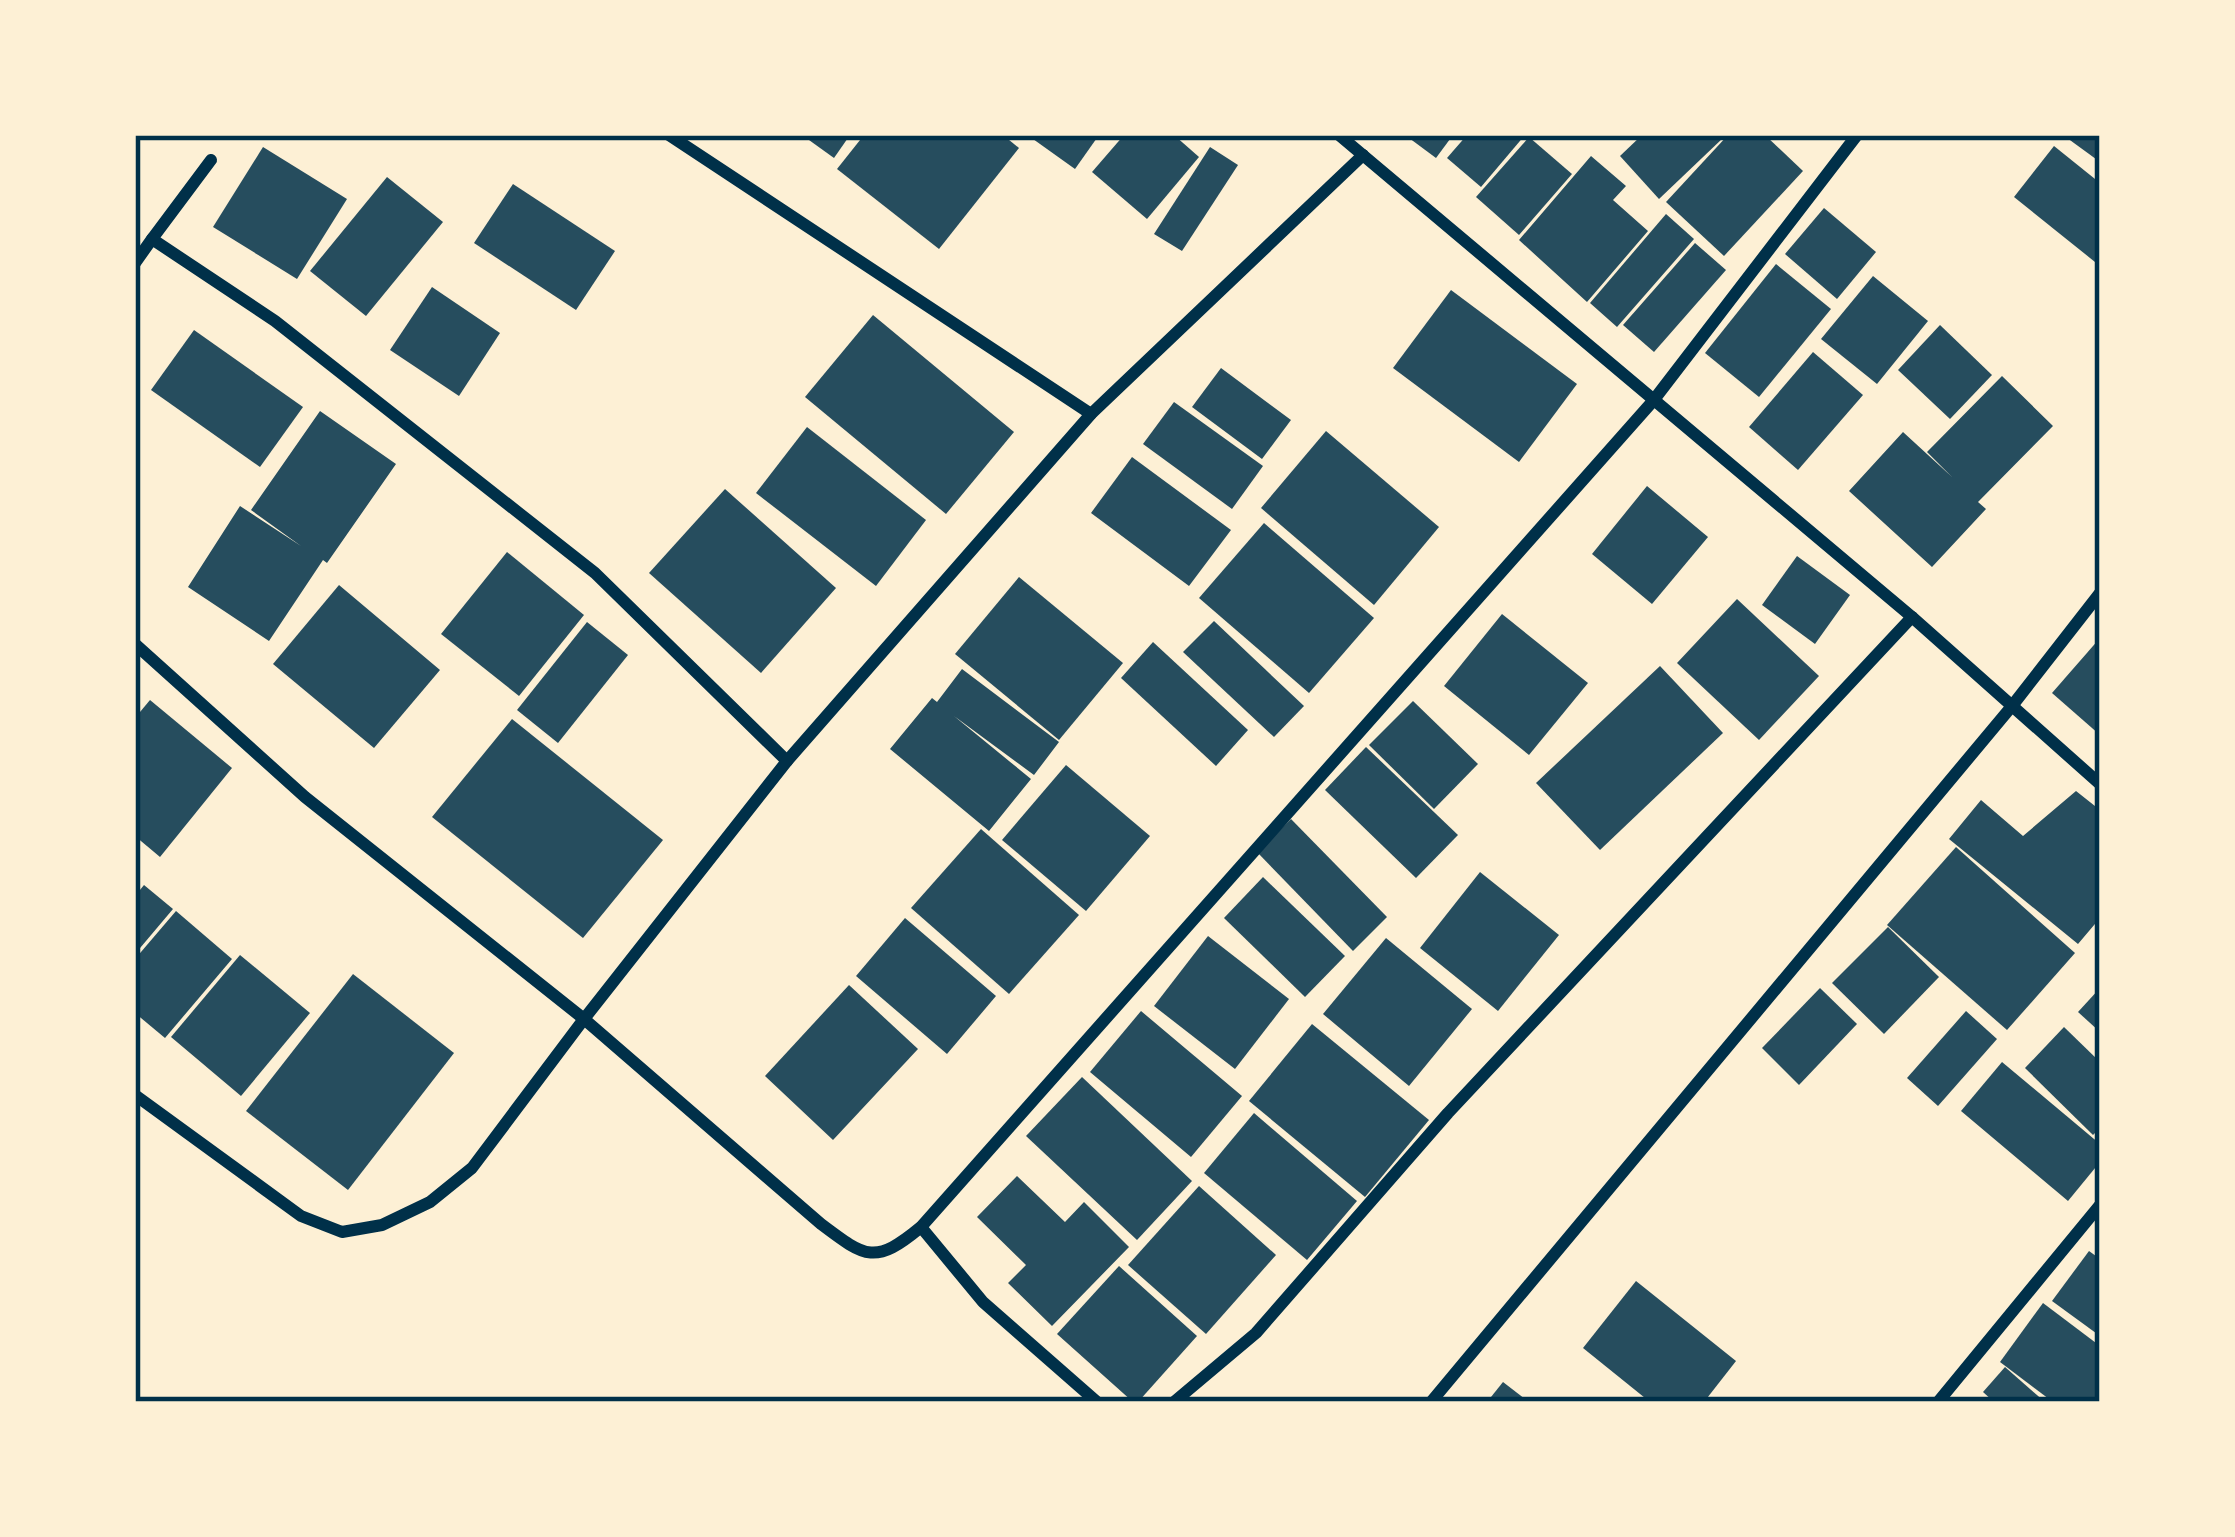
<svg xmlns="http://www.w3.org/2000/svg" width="2235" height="1537" font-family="Spectral,serif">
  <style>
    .building { fill: #264d5e }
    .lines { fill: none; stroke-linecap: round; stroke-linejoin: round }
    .minor { stroke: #003049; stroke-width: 12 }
    .neatline { fill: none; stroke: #003049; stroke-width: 4.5 }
  </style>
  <rect width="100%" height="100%" fill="#fdf0d5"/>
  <!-- building -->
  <g class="building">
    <path d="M802,135H850L834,158Z"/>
    <path d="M864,135H1003L1019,148L939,249L837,169Z"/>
    <path d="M1036,135H1099L1075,169L1033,139Z"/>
    <path d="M1124,135H1174L1199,157L1147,219L1092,172Z"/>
    <path d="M1405,135H1453L1436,158Z"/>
    <path d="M1467,135H1525L1481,187L1447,158Z"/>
    <path d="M1642,135H1720L1723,138L1659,199L1620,156Z"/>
    <path d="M1728,135H1765L1803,171L1724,256L1666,202Z"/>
    <path d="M2063,135H2100V162Z"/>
    <path d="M1529,137L1572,174L1519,235L1476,197Z"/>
    <path d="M2054,146L2100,183V266L2014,197Z"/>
    <path d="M263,147L347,199L297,279L213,227Z"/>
    <path d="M1210,147L1238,165L1182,251L1154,234Z"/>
    <path d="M1591,156L1626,186L1613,200L1648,231L1587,302L1519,240Z"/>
    <path d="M387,177L443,222L366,316L310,271Z"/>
    <path d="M513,184L615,251L576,310L474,243Z"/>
    <path d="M1824,208L1876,252L1837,299L1785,254Z"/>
    <path d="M1666,214L1694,239L1617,327L1590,303Z"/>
    <path d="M1695,243L1726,270L1654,352L1623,325Z"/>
    <path d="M1776,264L1831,309L1759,397L1705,353Z"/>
    <path d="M1873,276L1928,321L1877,384L1821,339Z"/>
    <path d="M432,287L500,333L459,396L390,350Z"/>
    <path d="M1451,290L1577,384L1519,462L1393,368Z"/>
    <path d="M873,315L1014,432L946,514L805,397Z"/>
    <path d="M1940,325L1992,375L1950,419L1898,370Z"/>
    <path d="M194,330L303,407L260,467L151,390Z"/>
    <path d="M1813,352L1863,395L1798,470L1749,427Z"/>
    <path d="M1221,368L1291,420L1262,459L1192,407Z"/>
    <path d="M2002,376L2053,426L1978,502L1986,509L1932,567L1849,491L1903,432L1952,477L1927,452Z"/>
    <path d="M1174,402L1263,466L1232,509L1143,444Z"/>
    <path d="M320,411L396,464L327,563L323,560L269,641L188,587L240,506L301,546L251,510Z"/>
    <path d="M807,427L926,520L876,586L756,493Z"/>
    <path d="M1326,431L1439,527L1374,605L1261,508Z"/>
    <path d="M1132,457L1231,530L1189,586L1091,513Z"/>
    <path d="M1647,486L1708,537L1652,604L1592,554Z"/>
    <path d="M725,489L836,588L761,673L649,573Z"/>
    <path d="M1264,523L1374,618L1309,693L1199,598Z"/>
    <path d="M507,552L584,615L519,696L441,634Z"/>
    <path d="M1797,556L1850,595L1815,644L1762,605Z"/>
    <path d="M1019,577L1123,663L1059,740L955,654Z"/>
    <path d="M339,585L440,670L374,748L273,664Z"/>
    <path d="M1737,599L1819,676L1759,740L1677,663Z"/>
    <path d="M1502,614L1588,683L1529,755L1444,686Z"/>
    <path d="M1214,621L1304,706L1274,737L1183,652Z"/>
    <path d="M587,622L628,655L558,743L517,710Z"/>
    <path d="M2100,638V735L2052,693Z"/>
    <path d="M1153,642L1248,730L1216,766L1121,678Z"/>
    <path d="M1660,666L1723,733L1600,850L1536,783Z"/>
    <path d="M962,669L1059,742L1034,775L954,716L1031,779L989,831L890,749L932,698L937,702Z"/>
    <path d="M150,700L232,768L160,857L135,836V718Z"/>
    <path d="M1413,701L1478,764L1434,809L1369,745Z"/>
    <path d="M512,719L663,840L583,938L432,817Z"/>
    <path d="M1366,747L1458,835L1416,878L1325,790Z"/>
    <path d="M1066,765L1150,836L1086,911L1002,840Z"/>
    <path d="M2076,791L2100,810V918L2078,944L1949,839L1981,800L2023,836Z"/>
    <path d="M1291,819L1387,917L1353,951L1257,852Z"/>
    <path d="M981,829L1079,915L1009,994L911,908Z"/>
    <path d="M1956,847L2075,953L2007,1030L1887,925Z"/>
    <path d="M1480,872L1559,935L1498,1011L1420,948Z"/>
    <path d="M1263,877L1345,956L1305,997L1224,918Z"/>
    <path d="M144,885L173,909L135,954V896Z"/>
    <path d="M176,911L232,959L165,1038L135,1013V959Z"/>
    <path d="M905,918L996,996L947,1054L856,976Z"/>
    <path d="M1888,927L1939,977L1884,1034L1832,983Z"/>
    <path d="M1208,936L1289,999L1235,1069L1154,1006Z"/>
    <path d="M1386,938L1472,1009L1409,1086L1323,1014Z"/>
    <path d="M240,955L310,1013L241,1096L171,1037Z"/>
    <path d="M353,974L454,1053L348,1190L246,1111Z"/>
    <path d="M849,985L918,1049L833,1140L765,1076Z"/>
    <path d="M1820,988L1857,1024L1799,1085L1762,1048Z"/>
    <path d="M2100,988V1032L2078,1012Z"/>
    <path d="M1141,1011L1242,1096L1191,1157L1090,1072Z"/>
    <path d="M1966,1011L1997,1039L1938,1106L1907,1078Z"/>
    <path d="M1312,1024L1429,1120L1365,1197L1249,1101Z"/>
    <path d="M2064,1027L2100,1062V1128L2093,1135L2025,1068Z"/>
    <path d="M2002,1062L2100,1144V1162L2068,1201L1961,1111Z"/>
    <path d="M1082,1077L1192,1181L1137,1240L1026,1136Z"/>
    <path d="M1254,1113L1357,1201L1307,1260L1204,1173Z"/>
    <path d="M1017,1176L1065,1222L1084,1202L1129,1247L1052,1326L1008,1283L1026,1265L977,1217Z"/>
    <path d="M1199,1186L1276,1255L1206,1334L1128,1265Z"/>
    <path d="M2089,1251L2100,1259V1336L2052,1301Z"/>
    <path d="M1119,1266L1197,1336L1138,1402H1133L1057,1334Z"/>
    <path d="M1636,1281L1736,1361L1704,1402H1650L1583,1348Z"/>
    <path d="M2043,1303L2100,1346V1402H2053L2000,1362Z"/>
    <path d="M2005,1367L2045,1402H1994L1983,1392Z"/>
    <path d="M1503,1382L1529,1402H1487Z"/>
  </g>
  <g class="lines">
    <!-- minor -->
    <g class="minor">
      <path d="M669,135L1091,414"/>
      <path d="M1339,135L1912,617L2100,784"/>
      <path d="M152,239L211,160"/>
      <path d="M135,263L152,239L275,321L595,573L787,761"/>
      <path d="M135,644L305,797L584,1019L821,1224C866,1258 875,1265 921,1227L1653,401L1857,135"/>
      <path d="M135,1095L301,1216L342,1232L382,1225L430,1202L472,1168L584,1019L787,761L1091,414L1363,155"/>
      <path d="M921,1227L983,1302L1097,1402"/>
      <path d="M1174,1402L1256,1333L1448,1113L1912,617"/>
      <path d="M1431,1402L2012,706L2100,593"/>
      <path d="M1938,1402L2100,1205"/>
    </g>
  </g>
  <!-- border -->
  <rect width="2235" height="1537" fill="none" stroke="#fdf0d5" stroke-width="276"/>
  <rect x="138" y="138" width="1959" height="1261" class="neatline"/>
</svg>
